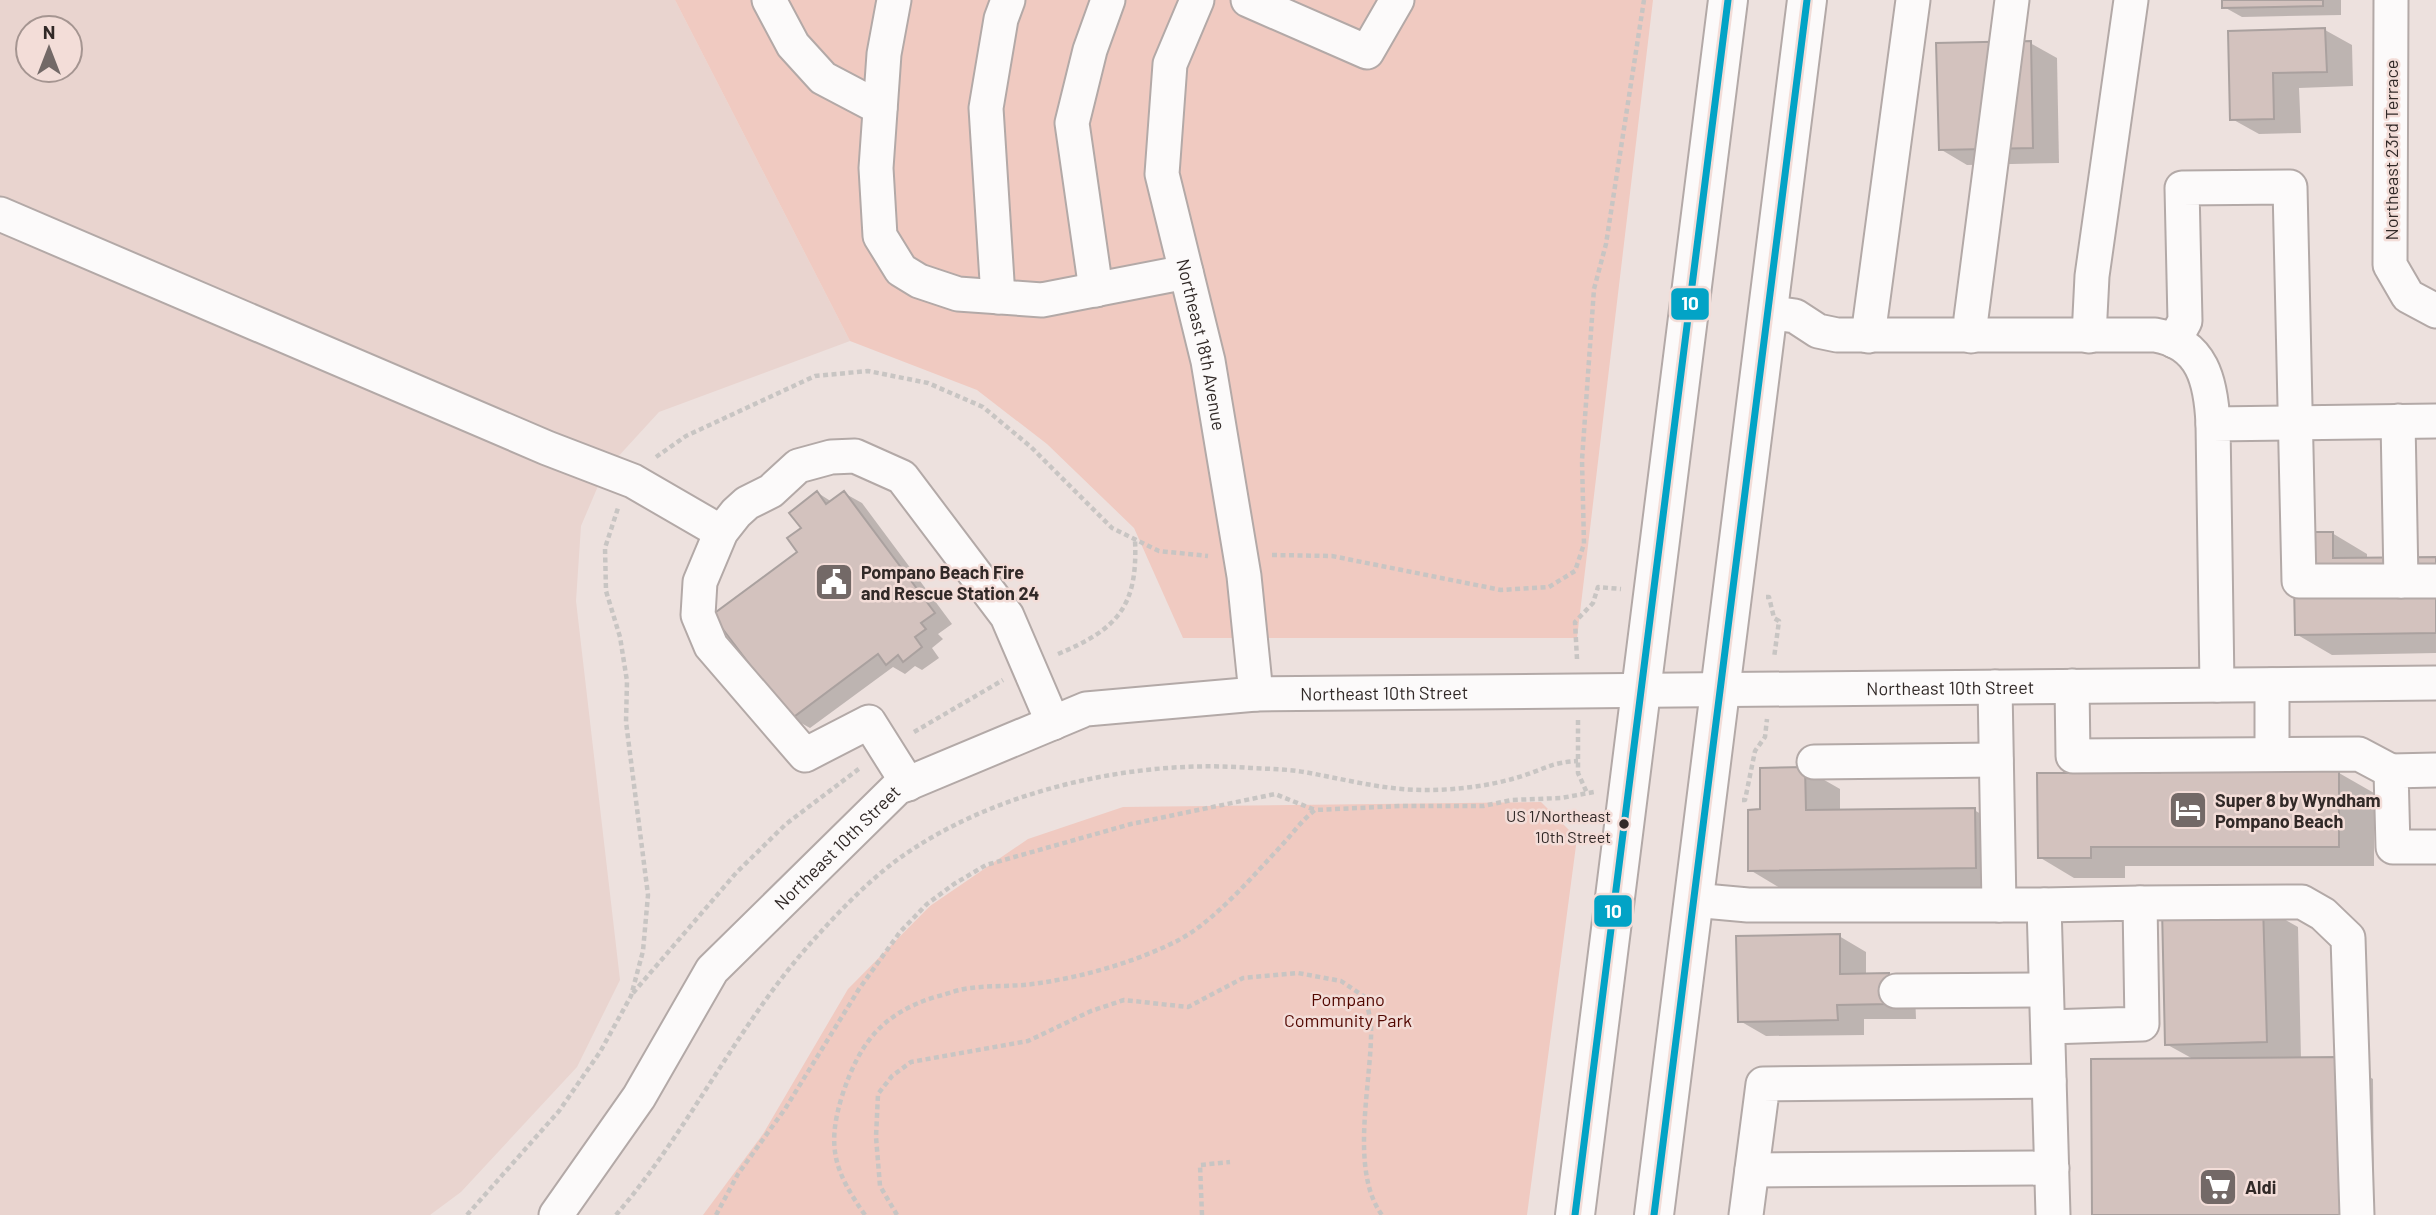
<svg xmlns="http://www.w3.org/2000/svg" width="2436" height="1215" font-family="Barlow,sans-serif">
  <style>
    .built { fill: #e9d4cf; fill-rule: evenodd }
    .green { fill: #f0cac1 }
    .shadow { fill: #0003 }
    .building { fill: #d3c2be; stroke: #aaa19f; stroke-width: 2 }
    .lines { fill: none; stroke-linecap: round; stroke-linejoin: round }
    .minor-casing { stroke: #b3a9a7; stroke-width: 37 }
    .major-casing { stroke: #b3a9a7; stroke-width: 42 }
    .path { stroke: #c8c5c3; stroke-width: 4.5; stroke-dasharray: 5 3.5; stroke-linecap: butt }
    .minor { stroke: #fcfafa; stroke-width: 33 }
    .major { stroke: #fcfafa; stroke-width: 38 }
    .bus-1-casing { stroke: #f3ddd8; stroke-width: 12 }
    .bus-1 { stroke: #02a3c6; stroke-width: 7 }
    .bus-dot { fill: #312927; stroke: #f3ddd8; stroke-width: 2.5 }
    .labels { text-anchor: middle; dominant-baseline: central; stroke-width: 5; stroke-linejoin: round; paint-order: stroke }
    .bus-label { font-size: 16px; fill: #312927; stroke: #f3ddd8; text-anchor: end }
    .street-label { font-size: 18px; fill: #312927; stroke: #f3ddd8 }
    .poi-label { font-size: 18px; font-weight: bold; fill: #312927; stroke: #f3ddd8; text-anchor: start }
    .park-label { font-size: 18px; fill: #520700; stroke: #f3ddd8 }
    .line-badge { stroke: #f3ddd8; stroke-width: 2.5 }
    .badge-label { font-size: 19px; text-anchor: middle; font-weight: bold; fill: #fff }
  </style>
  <rect width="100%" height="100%" fill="#ede1de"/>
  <!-- built -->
  <path class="built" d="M0,0H675L850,341L659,412L604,472L581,526L576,601L620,980L577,1067L461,1192L430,1215H0ZM28,28H70V70H28Z"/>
  <!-- green -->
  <g class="green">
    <path d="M675,0H1653L1577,638H1183L1134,528L1047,444L977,390L850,341Z"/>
    <path d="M1541,802L1577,838L1527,1215H703L763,1134L848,989L930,906L1028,839L1123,807Z"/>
  </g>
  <!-- shadow -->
  <g class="shadow">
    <path d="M2224,0H2341V15L2242,17L2224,7Z"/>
    <path d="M2325,30L2352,45L2353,86L2299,88L2301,133L2259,134L2232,119L2229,32Z"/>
    <path d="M2030,43L2057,58L2059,163L1967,165L1940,149Z"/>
    <path d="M818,493L832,502L844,493L862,503L952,624L938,634L943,639L932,648L939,658L922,670L915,666L905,674L893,667L810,728L792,718L799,552L803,528Z"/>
    <path d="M2332,533L2367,554V560L2436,558V653L2332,655L2296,634Z"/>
    <path d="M1805,769L1840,789V812L1974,810L2009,830L2010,887L1785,891L1750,870L1762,811Z"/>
    <path d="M2339,773L2374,793V866H2125V878H2074L2039,857Z"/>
    <path d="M2263,907L2298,927L2301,1059H2338L2373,1079L2374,1215H2094L2195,1060L2166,1044Z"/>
    <path d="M1839,936L1866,952V975H1889L1915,991L1916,1019H1864V1035L1766,1036L1740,1021Z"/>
  </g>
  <!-- building -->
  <g class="building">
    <path d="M2222,0H2323V6L2222,8Z"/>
    <path d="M2325,28L2327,72L2273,73L2274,119L2230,120L2228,31Z"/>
    <path d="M2031,41L2033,148L1939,150L1936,43Z"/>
    <path d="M817,491L826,504L844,491L935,613L921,623L926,629L915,637L922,647L903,662L898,655L886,665L878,654L791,719L712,615L797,552L787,538L801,528L789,513Z"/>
    <path d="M2293,532H2333V558L2436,557V633L2295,635Z"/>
    <path d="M2160,760L2339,771V847H2091V858H2038L2037,773H2160Z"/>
    <path d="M1805,767L1806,810L1975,808L1976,868L1748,871V810L1760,809V768Z"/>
    <path d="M2263,905L2267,1042L2165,1045L2162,908Z"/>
    <path d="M1840,934V974L1889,973L1890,1004L1837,1005L1838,1020L1738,1022L1736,936Z"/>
    <path d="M2339,1057L2340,1215H2092L2091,1059Z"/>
  </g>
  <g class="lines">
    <!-- minor casing -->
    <g class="minor-casing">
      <g id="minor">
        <path d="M769,0L793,45L823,78L880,108"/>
        <path d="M894,0L884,54L876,168L880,236L901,270L919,281L958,294L1042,300L1186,272"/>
        <path id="s1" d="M1197,0L1170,64L1162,174L1208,361L1244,576L1256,694"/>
        <path d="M1248,0L1367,52L1397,0"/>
        <path d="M2391,0L2390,265L2408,296L2436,311"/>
        <path d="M0,214L547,448L633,481L721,532"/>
        <path d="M1096,290L1072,123L1090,50L1108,0"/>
        <path d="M998,297L986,108L1001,19L1008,0"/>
        <path d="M1767,312L1795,316L1818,331L1837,335H2155C2203,343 2211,382 2213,424"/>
        <path d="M1868,336L1913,0"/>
        <path d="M1971,336V318L2012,0"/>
        <path d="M2089,336L2092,276L2131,0"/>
        <path d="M2174,341L2185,321L2182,188L2290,187L2299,581H2436"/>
        <path d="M2398,421L2401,581"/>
        <path d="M2217,685L2213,424L2436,421"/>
        <path d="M2272,685V754"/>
        <path d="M2072,686L2073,756L2359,754L2391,771"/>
        <path d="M1995,687L1999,905"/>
        <path d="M1814,762L1996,760"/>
        <path d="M2436,770L2391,771L2393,847H2436"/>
        <path d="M908,784L869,722L805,755L711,646L698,615L700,582L721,532L736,513L747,503L771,491L798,466L831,457L855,456L902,477L1007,616L1053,723"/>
        <path d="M1693,900L1748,905H2044L2053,1215"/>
        <path d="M2140,903L2302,902L2323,914L2348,938L2357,1215"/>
        <path d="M2044,905L2140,903L2142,1024L2048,1027"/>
        <path d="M1896,991L2046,990"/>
        <path d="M1752,1170L2052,1168"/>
        <path id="s2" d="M556,1215L639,1097L712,970L897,788L1086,709L1256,694L2436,683"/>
        <path d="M1746,1215L1763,1084L2049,1081"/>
      </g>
    </g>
    <!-- major casing -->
    <g class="major-casing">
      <g id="major">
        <path d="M1575,1215L1728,0"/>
        <path d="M1654,1215L1807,0"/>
      </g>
    </g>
    <!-- path -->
    <g class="path">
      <path d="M656,457L686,436L815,376L868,371L928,383L983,407L1031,447L1112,528L1159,551L1208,556"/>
      <path d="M1272,555L1332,556L1501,590L1549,587L1575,571L1584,544L1582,460L1594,289L1606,244L1644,0"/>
      <path d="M1766,597H1769L1774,618L1779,621L1774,658"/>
      <path d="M1058,654C1118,629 1138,606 1135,540"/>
      <path d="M1577,659L1575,622L1593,603L1598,587L1621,589"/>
      <path d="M1578,720V773L1587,793"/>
      <path d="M914,732L1003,680"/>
      <path d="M1742,800H1745L1755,751L1765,737L1767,719"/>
      <path d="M633,993L736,873L786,824L860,768"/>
      <path d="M467,1215L559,1111L600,1052L631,996L643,951L648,895L626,722L627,681L620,637L606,591L605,548L618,508"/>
      <path d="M616,1215C691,1128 739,1021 817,936C846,904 879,870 916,847C1009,787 1142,759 1251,768C1269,769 1287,769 1304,772C1344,779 1383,790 1425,790C1457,790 1491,786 1522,776C1544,769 1553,762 1578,761"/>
      <path d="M716,1215L738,1174L785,1109L859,989L900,932L927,904L954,884L986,865L1131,824L1275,794L1315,810"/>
      <path d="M865,1215C835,1172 826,1148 842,1096C859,1044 881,1014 935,997C947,994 959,989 971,988C994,985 1017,987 1040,983C1086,976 1135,962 1177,941C1214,922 1253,876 1282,845C1293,833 1302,820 1315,810L1401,806H1483L1512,800L1561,798L1594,792"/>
      <path d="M897,1215L880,1186L876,1137L878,1094L892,1076L911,1062L1028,1041L1091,1011L1124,1000L1188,1007L1243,978L1298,973L1341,981L1365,997C1367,1006 1370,1015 1371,1024C1373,1079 1348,1169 1382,1215"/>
      <path d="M1202,1215L1200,1165L1230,1162"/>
    </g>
    <!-- minor -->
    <use href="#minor" class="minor"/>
    <!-- major -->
    <use href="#major" class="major"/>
    <!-- bus-1 casing -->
    <g class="bus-1-casing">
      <g id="bus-1">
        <path d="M1575,1215L1728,0"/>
        <path d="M1654,1215L1807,0"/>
      </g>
    </g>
    <!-- bus-1 -->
    <use href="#bus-1" class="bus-1"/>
  </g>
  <!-- icons -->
  <defs>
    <g id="civic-square" transform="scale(2.0125)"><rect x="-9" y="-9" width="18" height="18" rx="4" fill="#736967" stroke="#f3ddd8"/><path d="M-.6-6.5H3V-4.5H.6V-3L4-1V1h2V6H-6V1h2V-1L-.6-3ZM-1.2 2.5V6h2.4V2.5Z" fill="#fff"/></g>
    <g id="hotel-square" transform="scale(2.0125)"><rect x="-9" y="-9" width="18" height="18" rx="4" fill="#736967" stroke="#f3ddd8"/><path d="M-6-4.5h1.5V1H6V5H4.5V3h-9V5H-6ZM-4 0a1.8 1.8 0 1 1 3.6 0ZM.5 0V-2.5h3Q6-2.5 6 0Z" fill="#fff"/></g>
    <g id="supermarket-square" transform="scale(2.0125)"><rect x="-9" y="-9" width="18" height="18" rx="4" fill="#736967" stroke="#f3ddd8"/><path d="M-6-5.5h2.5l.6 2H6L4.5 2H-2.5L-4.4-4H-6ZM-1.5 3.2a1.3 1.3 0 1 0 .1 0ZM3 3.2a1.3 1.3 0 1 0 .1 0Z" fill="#fff"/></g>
  </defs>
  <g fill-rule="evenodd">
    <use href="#civic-square" x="834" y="582"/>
    <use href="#hotel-square" x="2188" y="810"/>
    <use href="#supermarket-square" x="2218" y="1187"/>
  </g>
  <!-- markers -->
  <circle class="bus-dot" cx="1624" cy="824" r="6"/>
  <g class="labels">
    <!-- bus labels -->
    <g class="bus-label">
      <text x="1611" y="815">US 1/Northeast<tspan x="1611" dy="21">10th Street</tspan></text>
    </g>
    <!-- street labels -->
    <g class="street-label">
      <text transform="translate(2391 150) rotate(-90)">Northeast 23rd Terrace</text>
      <text stroke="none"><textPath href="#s1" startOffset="355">Northeast 18th Avenue</textPath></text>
      <text stroke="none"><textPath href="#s2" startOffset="1620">Northeast 10th Street</textPath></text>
      <text stroke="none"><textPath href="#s2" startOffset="1054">Northeast 10th Street</textPath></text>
      <text stroke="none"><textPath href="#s2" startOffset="466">Northeast 10th Street</textPath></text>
    </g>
    <!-- poi labels -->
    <g class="poi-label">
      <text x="861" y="572">Pompano Beach Fire<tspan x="861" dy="21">and Rescue Station 24</tspan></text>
      <text x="2215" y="800">Super 8 by Wyndham<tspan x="2215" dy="21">Pompano Beach</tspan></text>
      <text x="2245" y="1187">Aldi</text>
    </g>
    <!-- park labels -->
    <g class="park-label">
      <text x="1348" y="999">Pompano<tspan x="1348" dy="21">Community Park</tspan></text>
    </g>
  </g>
  <g class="line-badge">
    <rect x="1670" y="287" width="40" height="34" rx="7" fill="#02a3c6"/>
    <rect x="1593" y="894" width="40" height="34" rx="7" fill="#02a3c6"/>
  </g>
  <g class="badge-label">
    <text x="1690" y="310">10</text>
    <text x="1613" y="918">10</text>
  </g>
  <!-- north arrow -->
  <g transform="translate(49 49)"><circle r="33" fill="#f3ddd8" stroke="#a59591" stroke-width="2"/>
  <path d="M0-5L12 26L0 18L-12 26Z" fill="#736967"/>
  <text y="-10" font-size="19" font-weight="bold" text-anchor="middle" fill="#312927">N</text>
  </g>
</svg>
